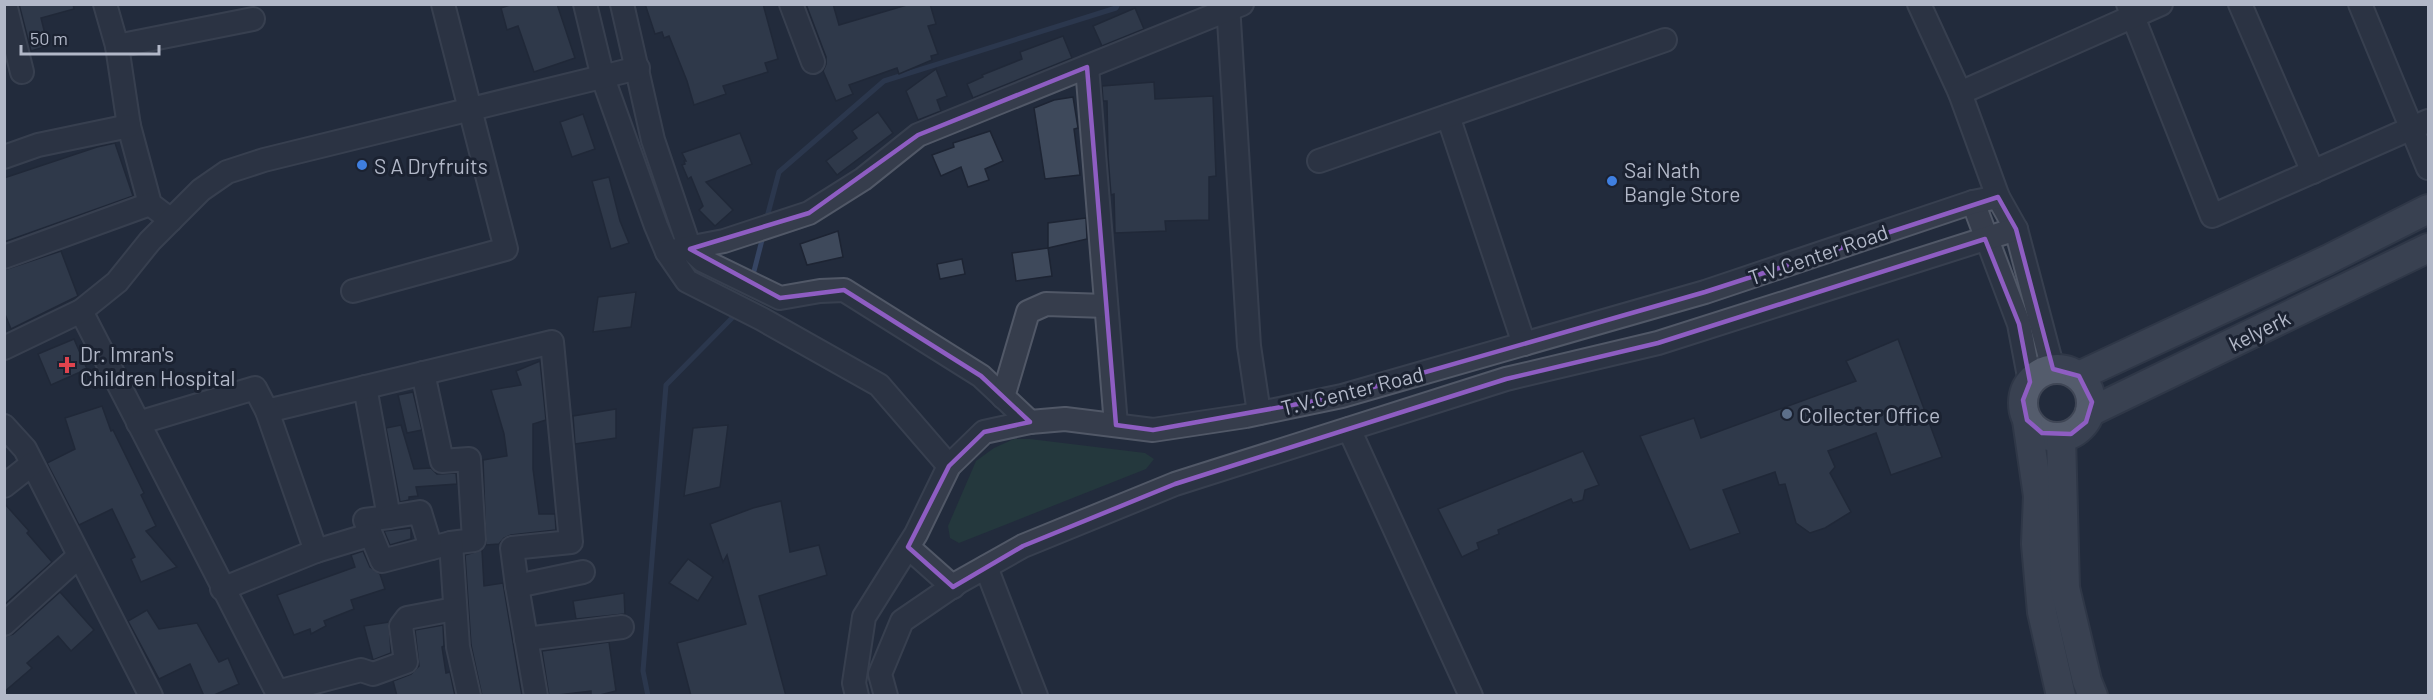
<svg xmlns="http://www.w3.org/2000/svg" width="2433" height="700" font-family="Barlow,sans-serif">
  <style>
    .green { fill: #24383d }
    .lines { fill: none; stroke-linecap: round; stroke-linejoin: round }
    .stream { stroke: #364563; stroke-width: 5 }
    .building { fill: #3e495b; stroke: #1d2433; stroke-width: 1.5 }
    .minor-casing { stroke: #515867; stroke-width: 26 }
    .major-casing { stroke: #3f4655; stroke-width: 32 }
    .minor { stroke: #363d4c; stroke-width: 22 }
    .major { stroke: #545c6c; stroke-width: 28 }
    .marked { fill: none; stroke: #8e5dc2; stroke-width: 4.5; stroke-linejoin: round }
    .shop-dot { fill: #3f7fe0; stroke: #1b2231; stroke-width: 2 }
    .health-dot { fill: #e0444e; stroke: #1b2231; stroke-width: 2 }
    .service-dot { fill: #5c6f8a; stroke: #1b2231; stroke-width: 2 }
    .labels { text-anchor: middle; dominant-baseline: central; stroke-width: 6; stroke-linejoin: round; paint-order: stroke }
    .poi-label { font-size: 21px; fill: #b2b8c8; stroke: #1b2231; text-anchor: start }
    .street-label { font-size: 21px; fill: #b2b8c8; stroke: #1b2231 }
  </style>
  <rect width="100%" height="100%" fill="#222b3c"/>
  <!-- green -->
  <path class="green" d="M1014,439H1030L1145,453L1154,459L1146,469L959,543L950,538L948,526L976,461L994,448Z"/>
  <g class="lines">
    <!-- stream -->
    <g class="stream">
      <path d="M766,221L779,172L884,81L1116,8L1118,4"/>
      <path d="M752,279L763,236"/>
      <path d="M648,696L643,671L666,385L736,314"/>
    </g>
  </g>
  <!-- building -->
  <g class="building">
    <path d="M19,4H73L74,9L41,18L48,46L31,51Z"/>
    <path d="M513,4H557L575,58L534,72L518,26L507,30L501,8Z"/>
    <path d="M645,4H763L778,59L765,63L768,72L723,86L726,94L694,105L687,81L669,36L664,38L662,32L655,34Z"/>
    <path d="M806,4H833L839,25L910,4H930L936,24L928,26L938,54L931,56L932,60L899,74L897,68L849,85L853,94L836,101L823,71L826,64V57Z"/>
    <path d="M1135,8L1144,29L1102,46L1093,26Z"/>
    <path d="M1063,36L1072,58L973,98L967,84L983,77L982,75L1022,59L1020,52Z"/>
    <path d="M936,69L947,96L937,100L941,111L918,120L906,91Z"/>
    <path d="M1154,82L1155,99L1213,96L1216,176L1209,177V220L1165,221L1166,231L1115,233L1114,194L1111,195L1108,156L1107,101H1103L1102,86Z"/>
    <path d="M1073,97L1078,128L1074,129L1080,175L1045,179L1034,108L1054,100Z"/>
    <path d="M878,112L893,133L837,175L826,161L857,138L852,131Z"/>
    <path d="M583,114L595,149L572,157L560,122Z"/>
    <path d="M990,131L1003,161L985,169L989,180L968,187L961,167L941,176L932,155L954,147L953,143Z"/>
    <path d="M740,133L752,164L706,182L733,210L715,226L699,210L703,206L691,177L688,179L682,165L685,164L684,161H686L682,153Z"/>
    <path d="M115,143L133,196L4,242V178L97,147Z"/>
    <path d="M609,177L620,221L629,243L611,249L592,181Z"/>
    <path d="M1086,218L1087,239L1048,248V223Z"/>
    <path d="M838,231L843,257L807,265L800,244Z"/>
    <path d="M1048,248L1052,276L1016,281L1012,253Z"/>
    <path d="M61,251L78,296L11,329L4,312V270Z"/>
    <path d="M962,259L965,274L940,279L937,264Z"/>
    <path d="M636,292L631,327L593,332L598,297Z"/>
    <path d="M74,339L87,369L51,385L38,354Z"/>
    <path d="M1898,339L1942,457L1891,475L1876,433L1828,451L1835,467L1830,473L1851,512L1825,528L1810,533L1796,523L1785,484L1779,485L1775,472L1723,490L1740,533L1690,550L1640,436L1694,418L1701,438L1856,381L1846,361Z"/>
    <path d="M540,361L546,420L533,424V469L539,514H555L556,530L511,535L504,538L499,544L486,545L483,460L507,456L504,434L491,390L521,385L516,371Z"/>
    <path d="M413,392L422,430L407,433L398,395Z"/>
    <path d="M102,406L111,431L113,430L144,493L141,495L156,526L146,531L177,567L141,582L131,559L135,557L112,509L79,525L47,463L75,449L65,418Z"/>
    <path d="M616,409V438L575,444L573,416Z"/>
    <path d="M401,425L414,469L431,468L437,474L456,473L457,484L416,487L418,496L409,497V500L400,502L386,428Z"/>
    <path d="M728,425L720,487L684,496L693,428Z"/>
    <path d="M1583,451L1599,485L1585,490L1583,500L1573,503L1571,499L1498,530L1499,534L1477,543L1479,549L1462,557L1438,509Z"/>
    <path d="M781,501L790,552L819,545L827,575L759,596L786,696H691L677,643L746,624L727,555L723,562L710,524L753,508Z"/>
    <path d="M4,503L29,531L27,533L52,562L4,605Z"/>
    <path d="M411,528V539L390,545L384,531Z"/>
    <path d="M482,550L484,586L503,583L522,696H482L471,645L465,555Z"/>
    <path d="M363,551L370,567L380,574L385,589L351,600L354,609L324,621L326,626L311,634L310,629L294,635L277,595L355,567L351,555Z"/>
    <path d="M688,559L713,577L698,601L669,583Z"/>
    <path d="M60,592L94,630L71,651L58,636L27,663L32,668L4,692V637L13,634Z"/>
    <path d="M624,593L625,614L576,619L573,601Z"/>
    <path d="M147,610L159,629L197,623L219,662L228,658L239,684L212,696H204L190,664L159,679L128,621Z"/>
    <path d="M389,622L391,653L373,660L364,626Z"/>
    <path d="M443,625L444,646L442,647L446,673L450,672L455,696H397L393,681L411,674L419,666L415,630Z"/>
    <path d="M609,642L616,691L596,696H591V691L549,696L542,651Z"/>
  </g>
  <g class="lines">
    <!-- minor casing -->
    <g class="minor-casing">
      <g id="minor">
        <path d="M5,4L22,72"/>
        <path d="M105,4L117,46L129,126L150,204L171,220"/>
        <path d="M585,4L603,78L656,226L667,252L687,281L762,319L879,385L949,466"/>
        <path d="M622,4L653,140L690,249L702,260L780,298L820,291L844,290L981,376L1030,422"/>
        <path d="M791,4L813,62"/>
        <path d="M1228,4L1249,346L1259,413"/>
        <path d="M1919,4L1960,93L1998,197L2016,229L2053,369"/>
        <path d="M2128,4L2212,216L2428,121"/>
        <path d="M2240,4L2313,172"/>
        <path d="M2360,4L2428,168"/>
        <path d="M117,46L253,19"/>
        <path d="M1087,67L1116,425"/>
        <path d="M1960,93L2161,4"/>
        <path d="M1448,116L1524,344"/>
        <path d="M4,157L38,145L129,126"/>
        <path d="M1319,161L1665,40"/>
        <path d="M1973,202L2019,324L2030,382"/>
        <path d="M667,252L724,241L809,213L863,179L918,135L1242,4"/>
        <path d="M4,257L150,204"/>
        <path d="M353,291L506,249L443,4"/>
        <path d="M81,311L279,696"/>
        <path d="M4,348L81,311L117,282L150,241L201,190L227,172L264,160L638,68"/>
        <path d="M365,387L389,517L365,520L382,561L451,543L474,540L469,459L442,461L423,373"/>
        <path d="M1003,397L1028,312L1046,304L1106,306"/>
        <path d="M267,411L552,342L571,542L512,548L517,586L536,696"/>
        <path d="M138,423L255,388L267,411L316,551"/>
        <path d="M4,426L25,449L151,696"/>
        <path d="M1349,429L1471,696"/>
        <path d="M4,486L32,464"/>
        <path d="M389,517L420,512L431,548"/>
        <path d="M451,543L458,647L469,696"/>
        <path d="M908,547L953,587"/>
        <path d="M986,567L1036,696"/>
        <path d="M517,586L583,572"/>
        <path d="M222,589L316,551L369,535"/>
        <path d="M4,624L79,556"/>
        <path d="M526,639L622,627"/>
        <path d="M277,692L361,670L373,674L406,662L401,626L407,618L454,609"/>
        <path d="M857,696L854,683L864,617L916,534L949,466L984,432L1030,422L1065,419L1153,430L1246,416L1342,396L1705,292L1973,202L1998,197"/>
        <path d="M886,696L880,674L902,621L959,582L1023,546L1175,484L1506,379L1658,343L2016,229"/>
      </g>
    </g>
    <!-- major casing -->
    <g class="major-casing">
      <g id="major">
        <circle cx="2057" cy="403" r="34"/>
        <path d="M2079,376L2327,260L2428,209"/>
        <path d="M2090,412L2428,248"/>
        <path d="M2027,420L2038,496L2036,544L2042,612L2061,696"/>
        <path d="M2061,437L2065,588L2087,681L2093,696"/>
      </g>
    </g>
    <!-- minor -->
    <use href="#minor" class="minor"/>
    <!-- major -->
    <use href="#major" class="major"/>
  </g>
  <!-- marked area -->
  <path d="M0 0H2433V700H0ZM1087,67L1116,425L1153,430L1342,396L1705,292L1998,197L2016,229L2053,369L2079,376L2092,402L2086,422L2071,434L2042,433L2027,420L2023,400L2030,382L2019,324L1985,239L1658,343L1506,379L1175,484L1023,546L953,587L908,547L949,466L984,432L1030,422L981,376L844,290L780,298L690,249L809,213L918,135Z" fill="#222b3c" fill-opacity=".55" fill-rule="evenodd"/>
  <path class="marked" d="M1087,67L1116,425L1153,430L1342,396L1705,292L1998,197L2016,229L2053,369L2079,376L2092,402L2086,422L2071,434L2042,433L2027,420L2023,400L2030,382L2019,324L1985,239L1658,343L1506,379L1175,484L1023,546L953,587L908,547L949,466L984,432L1030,422L981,376L844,290L780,298L690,249L809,213L918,135Z"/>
  <!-- markers -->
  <g class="shop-dot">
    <circle cx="362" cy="165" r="6"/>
    <circle cx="1612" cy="181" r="6"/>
  </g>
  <path class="health-dot" d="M64 356h6v6h6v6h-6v6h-6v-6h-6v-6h6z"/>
  <circle class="service-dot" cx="1787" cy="414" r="6"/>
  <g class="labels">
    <!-- poi labels -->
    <g class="poi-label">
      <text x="374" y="165">S A Dryfruits</text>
      <text x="1624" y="169">Sai Nath<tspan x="1624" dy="24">Bangle Store</tspan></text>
      <text x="80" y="353">Dr. Imran's<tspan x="80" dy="24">Children Hospital</tspan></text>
      <text x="1799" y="414">Collecter Office</text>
    </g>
    <!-- street labels -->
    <g class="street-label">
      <text transform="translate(1818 254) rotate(-19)">T.V.Center Road</text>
      <text transform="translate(2259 330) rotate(-26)">kelyerk</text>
      <text transform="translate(1352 390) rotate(-14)">T.V.Center Road</text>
    </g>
  </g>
  <!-- border -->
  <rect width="2433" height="700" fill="none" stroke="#b2b8c8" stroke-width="12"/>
  <!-- scale -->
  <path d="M21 45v9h138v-9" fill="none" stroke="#b2b8c8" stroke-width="3"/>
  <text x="30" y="45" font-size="18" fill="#b2b8c8" stroke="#1b2231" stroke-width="4.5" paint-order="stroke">50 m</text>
</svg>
